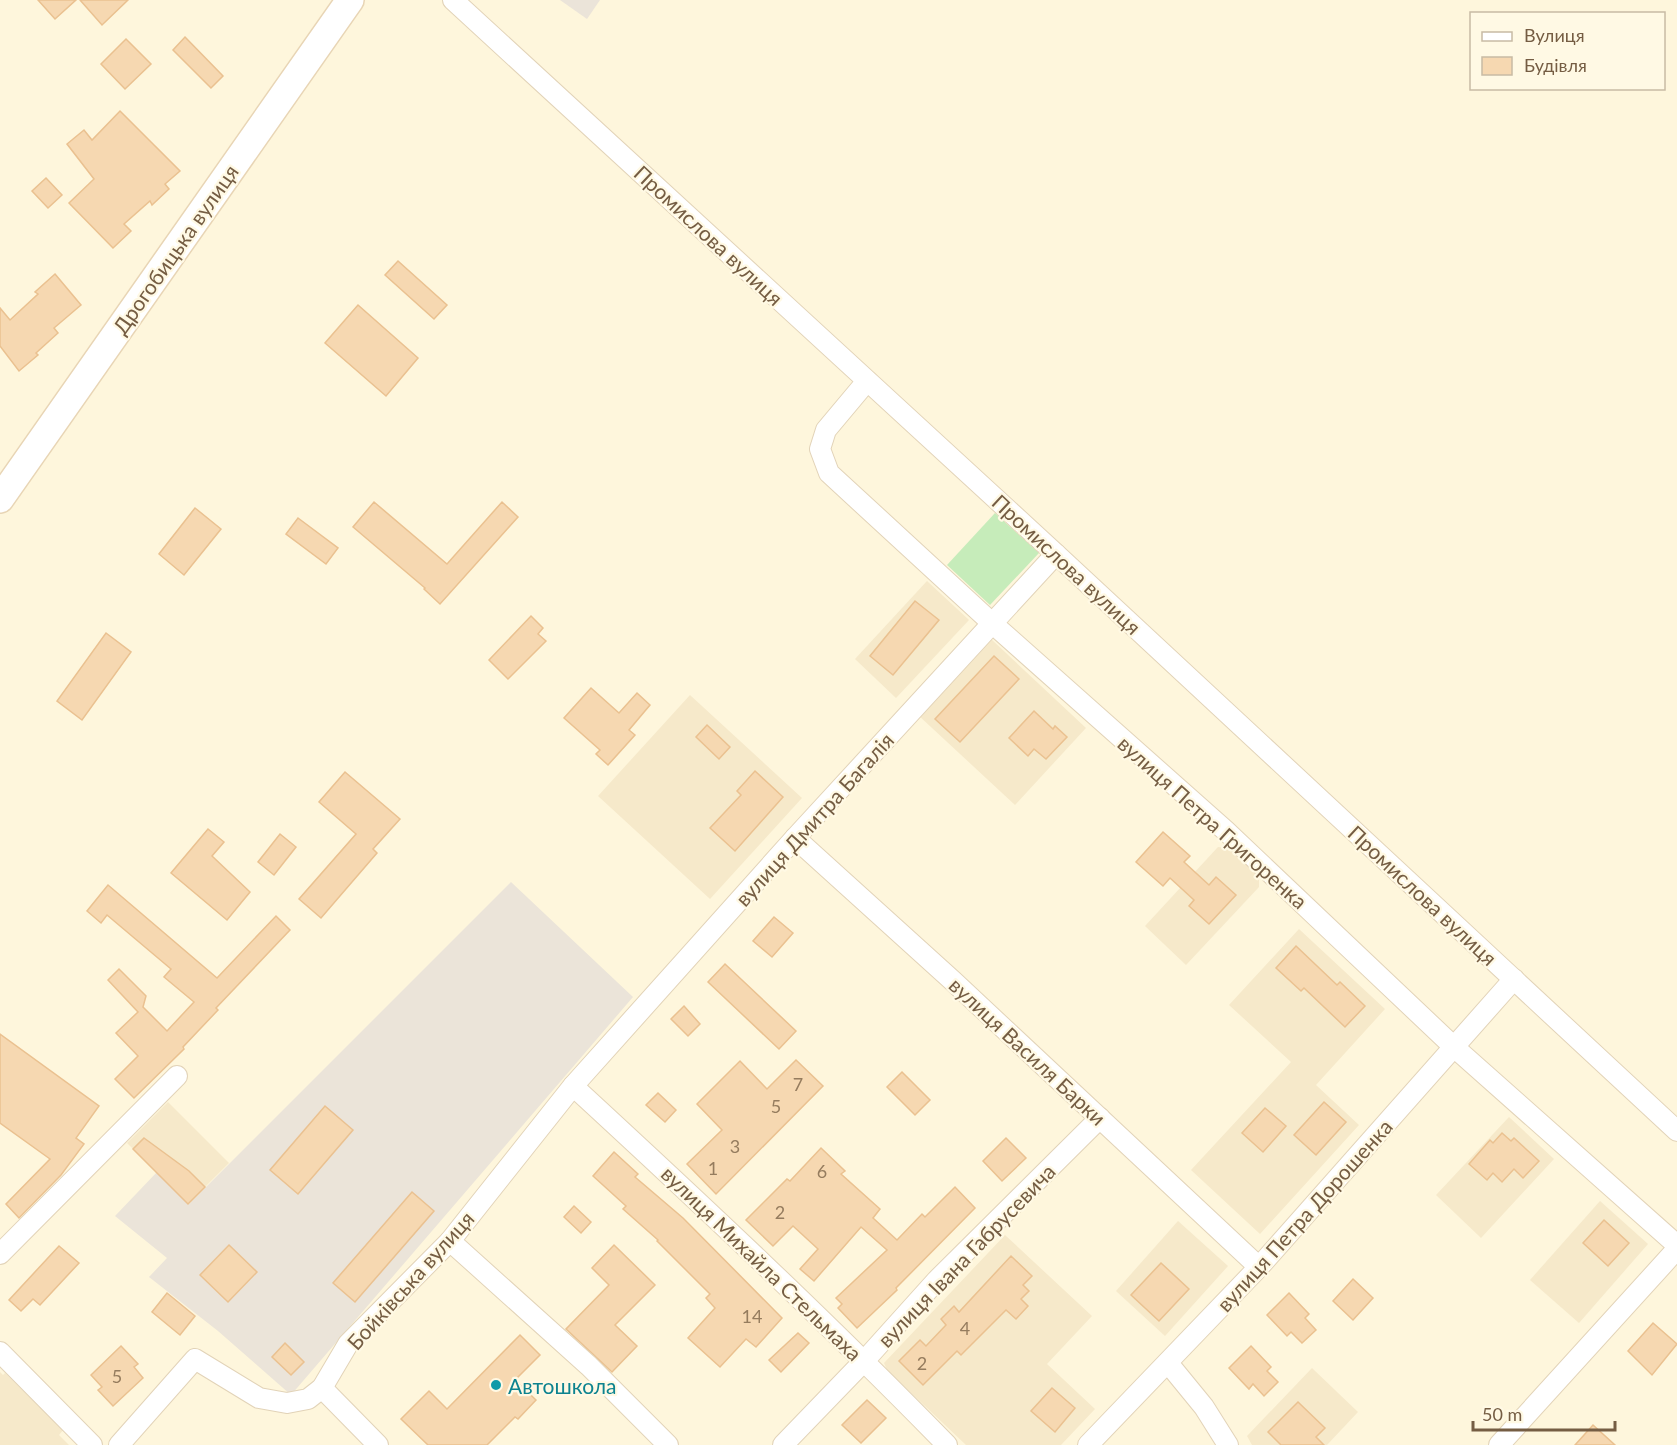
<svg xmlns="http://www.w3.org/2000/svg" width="1677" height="1445" font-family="Lato,sans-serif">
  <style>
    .residential { fill: #f6e9ca }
    .industrial { fill: #ebe4d9 }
    .green { fill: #c6ecba }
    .building { fill: #f6d8b1; stroke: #eac190; stroke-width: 1.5 }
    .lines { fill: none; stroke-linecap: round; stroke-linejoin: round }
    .minor-casing { stroke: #e2d3b8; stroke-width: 22 }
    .secondary-casing { stroke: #e8d5b5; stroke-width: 30 }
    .minor { stroke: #fff; stroke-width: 20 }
    .secondary { stroke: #fff; stroke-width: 27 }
    .culture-dot { fill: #0f9aa8; stroke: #fff9e4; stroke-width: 2 }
    .labels { text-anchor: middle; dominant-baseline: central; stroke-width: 4.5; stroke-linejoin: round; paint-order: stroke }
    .number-label { font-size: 18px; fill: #957c5e }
    .street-label { font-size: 21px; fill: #755d43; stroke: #fff9e4 }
    .culture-label { font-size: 21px; fill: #0d838f; stroke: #fff9e4; text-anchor: start }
  </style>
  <rect width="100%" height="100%" fill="#fef6dc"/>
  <!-- residential -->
  <g class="residential">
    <path d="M927,581L969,620L896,698L855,659Z"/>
    <path d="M990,638L1086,728L1015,805L918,715Z"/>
    <path d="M690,695L802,798L710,899L598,796Z"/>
    <path d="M1218,847L1229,848L1259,877V887L1186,965L1145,926Z"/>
    <path d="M1299,929L1385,1009L1316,1085L1359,1125L1260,1234L1191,1170L1291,1062L1229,1005Z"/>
    <path d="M168,1102L229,1163L188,1204L127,1143Z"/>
    <path d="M1509,1117L1554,1159L1481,1238L1436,1195Z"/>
    <path d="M1600,1201L1648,1244L1579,1323L1530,1280Z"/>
    <path d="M1178,1221L1228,1266L1165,1336L1116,1291Z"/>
    <path d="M1005,1235L1092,1316L1047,1364L1095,1409L1061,1445H966L887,1370L884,1363Z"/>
    <path d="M1312,1368L1358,1412L1327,1445H1252L1247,1436Z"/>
    <path d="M0,1372L3,1375L5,1373L63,1430L59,1435L69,1445H0Z"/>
  </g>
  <!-- industrial -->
  <g class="industrial">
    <path d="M560,0H600L587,19Z"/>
    <path d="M511,882L633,997L291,1395L218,1331L149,1277L167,1258L115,1216L157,1172L189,1204Z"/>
  </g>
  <!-- green -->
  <path class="green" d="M995,513L1039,553L990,605L947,565Z"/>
  <!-- building -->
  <g class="building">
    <path d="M38,0H76L55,19Z"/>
    <path d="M80,0H128L102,25Z"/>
    <path d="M185,37L223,76L211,88L173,50Z"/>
    <path d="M126,39L151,64L125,89L101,64Z"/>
    <path d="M120,111L180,171L165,184L169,189L152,205L150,201L124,224L131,231L113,248L69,203L94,179L67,144L84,130L92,140Z"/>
    <path d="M46,178L62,195L48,208L32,191Z"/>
    <path d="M398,261L447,305L434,319L385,275Z"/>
    <path d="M55,274L81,305L54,328L58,333L36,353L38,355L19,371L0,346V308L10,320L38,294L35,292Z"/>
    <path d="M358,305L418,358L386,396L325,343Z"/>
    <path d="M374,502L447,564L502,502L518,517L440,604L424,589L425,588L353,527Z"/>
    <path d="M195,508L221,529L184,575L159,554Z"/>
    <path d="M298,518L338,548L326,564L286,534Z"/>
    <path d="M915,601L939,620L893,675L870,656Z"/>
    <path d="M531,616L543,628L538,634L546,641L508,679L489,660Z"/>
    <path d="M106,633L131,652L82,720L57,701Z"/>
    <path d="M994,656L1019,679L960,742L935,719Z"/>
    <path d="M591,688L619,713L637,693L650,705L629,730L635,735L608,765L596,754L600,750L564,718Z"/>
    <path d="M1034,711L1053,729L1055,726L1067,737L1046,759L1034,749L1028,756L1009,738Z"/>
    <path d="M707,725L730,747L719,759L696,737Z"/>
    <path d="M755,771L783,797L735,851L710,828L741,795L737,791Z"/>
    <path d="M345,772L400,819L373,849L377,853L321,918L299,899L356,834L319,802Z"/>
    <path d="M208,829L224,842L212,856L250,892L227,920L171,873Z"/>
    <path d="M1163,832L1190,856L1184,862L1209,885L1216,877L1236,895L1209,924L1189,906L1194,900L1170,878L1163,886L1136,862Z"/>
    <path d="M280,834L296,847L274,875L258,862Z"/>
    <path d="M108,885L217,978L276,916L290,930L216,1008L218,1010L183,1047L184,1049L134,1098L115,1079L138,1056L116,1033L138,1012L108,980L119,969L146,996L143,1007L167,1031L194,1002L164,977L171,969L107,915L101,923L87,911Z"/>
    <path d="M774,917L793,933L772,957L753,941Z"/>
    <path d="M1296,946L1337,985L1340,982L1365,1006L1345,1027L1304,988L1301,991L1276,968Z"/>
    <path d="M725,964L796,1031L779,1049L708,982Z"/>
    <path d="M684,1006L700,1024L688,1036L671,1019Z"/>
    <path d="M0,1034L99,1106L76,1138L84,1144L61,1175L19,1218L6,1204L50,1159L0,1123Z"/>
    <path d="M796,1060L823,1086L716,1194L687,1164L722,1130L697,1104L740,1061L767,1089Z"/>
    <path d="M902,1072L930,1100L915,1115L887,1087Z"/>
    <path d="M658,1093L676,1110L665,1122L646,1105Z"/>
    <path d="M1324,1102L1346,1122L1316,1155L1294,1135Z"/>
    <path d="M325,1106L353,1130L298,1194L270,1170Z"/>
    <path d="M1265,1108L1286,1126L1263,1152L1242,1133Z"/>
    <path d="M1502,1133L1511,1141L1514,1138L1539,1161L1523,1178L1514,1169L1502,1182L1493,1173L1487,1180L1469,1164L1490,1140L1493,1143Z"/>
    <path d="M144,1138L189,1171L205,1187L188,1204L133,1149Z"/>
    <path d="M1006,1138L1026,1158L1002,1181L983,1161Z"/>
    <path d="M821,1148L845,1171L841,1174L880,1209L873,1218L897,1240L922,1214L925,1217L955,1187L975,1208L896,1288L897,1290L857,1328L838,1308L842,1304L836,1298L887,1250L861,1227L814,1281L800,1269L818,1249L793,1226L773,1246L746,1220L787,1179L790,1181Z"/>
    <path d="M614,1152L638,1174L635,1177L683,1218L782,1318L756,1347L746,1339L720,1367L688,1338L715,1308L706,1298L710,1294L657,1241L658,1240L623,1209L626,1206L593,1176Z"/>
    <path d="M412,1192L434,1211L355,1302L333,1283Z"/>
    <path d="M574,1206L591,1222L581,1233L564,1217Z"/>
    <path d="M1604,1220L1629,1243L1608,1266L1583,1243Z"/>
    <path d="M229,1245L257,1272L228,1302L200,1275Z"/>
    <path d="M614,1245L655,1285L615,1325L637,1346L612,1372L566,1329L609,1285L592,1268Z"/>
    <path d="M59,1246L79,1263L40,1305L33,1299L21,1311L9,1300Z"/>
    <path d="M1011,1256L1032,1276L1023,1285L1029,1291L1021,1299L1028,1306L1016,1319L1006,1310L961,1355L957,1351L923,1385L899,1361L920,1340L926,1346L946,1325L941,1319L954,1306L959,1312Z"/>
    <path d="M1161,1263L1189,1289L1159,1321L1131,1295Z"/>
    <path d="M1353,1279L1373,1298L1353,1320L1333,1301Z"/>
    <path d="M167,1293L195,1316L180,1335L152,1312Z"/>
    <path d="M1289,1293L1309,1314L1305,1318L1316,1330L1302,1343L1291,1332L1287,1336L1267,1315Z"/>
    <path d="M1653,1323L1677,1344L1652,1375L1628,1351Z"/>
    <path d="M798,1333L809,1343L781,1372L769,1360Z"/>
    <path d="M520,1335L540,1355L515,1380L536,1400L518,1419L515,1417L487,1445H428L401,1419L429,1391L447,1409Z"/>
    <path d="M285,1343L304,1362L291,1375L272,1357Z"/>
    <path d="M121,1346L138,1364L134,1367L143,1378L113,1406L98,1390L102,1387L91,1375Z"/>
    <path d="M1251,1346L1271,1367L1267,1371L1278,1382L1264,1396L1253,1384L1249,1389L1229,1368Z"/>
    <path d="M1052,1388L1075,1408L1055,1432L1031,1411Z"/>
    <path d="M867,1400L886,1418L861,1443L842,1425Z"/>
    <path d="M1298,1402L1325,1428L1316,1437L1324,1445H1281L1268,1432Z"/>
    <path d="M1593,1425L1615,1445H1575Z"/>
  </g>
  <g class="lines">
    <!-- minor casing -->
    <g class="minor-casing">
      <g id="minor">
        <path d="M453,0L1056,554L1677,1131"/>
        <path d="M867,381L826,430L820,449L829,473L993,624L1226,831L1454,1047L1677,1245"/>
        <path d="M795,838L953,981L1259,1267"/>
        <path d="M573,1086C700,1203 826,1321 947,1445"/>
        <path d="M450,1241L589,1366L668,1445"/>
        <path d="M0,1254L177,1076"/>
        <path d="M0,1352L92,1445"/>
        <path d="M1168,1363L1204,1407L1228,1445"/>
        <path d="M322,1388L378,1445"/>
        <path d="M119,1445L195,1359L259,1398L287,1403L308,1399L322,1388L348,1344L450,1241L573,1086L795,838L1056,554"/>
        <path d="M783,1445L865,1360L937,1280L1100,1118"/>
        <path d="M1088,1445L1259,1267L1514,979"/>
        <path d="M1499,1445L1677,1249"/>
      </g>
    </g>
    <!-- secondary casing -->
    <g class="secondary-casing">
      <path id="secondary" d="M0,499L350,0"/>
    </g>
    <!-- minor -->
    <use href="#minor" class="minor"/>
    <!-- secondary -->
    <use href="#secondary" class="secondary"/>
  </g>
  <!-- markers -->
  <circle class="culture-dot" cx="496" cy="1385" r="6"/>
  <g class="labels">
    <!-- number labels -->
    <g class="number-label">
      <text x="798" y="1084">7</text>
      <text x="776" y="1106">5</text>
      <text x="735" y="1146">3</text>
      <text x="713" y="1168">1</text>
      <text x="822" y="1171">6</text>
      <text x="780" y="1212">2</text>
      <text x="752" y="1316">14</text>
      <text x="965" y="1328">4</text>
      <text x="922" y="1363">2</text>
      <text x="117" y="1376">5</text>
    </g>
    <!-- street labels -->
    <g class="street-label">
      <text transform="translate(709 235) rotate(43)">Промислова вулиця</text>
      <text transform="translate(175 249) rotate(-55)">Дрогобицька вулиця</text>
      <text transform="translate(1067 564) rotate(43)">Промислова вулиця</text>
      <text transform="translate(814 819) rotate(-48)">вулиця Дмитра Багалія</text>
      <text transform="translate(1213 822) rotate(42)">вулиця Петра Григоренка</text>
      <text transform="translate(1423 895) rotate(43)">Промислова вулиця</text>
      <text transform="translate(1028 1051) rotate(43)">вулиця Василя Барки</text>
      <text transform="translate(1304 1215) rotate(-48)">вулиця Петра Дорошенка</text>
      <text transform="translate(966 1255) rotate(-46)">вулиця Івана Габрусевича</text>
      <text transform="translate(762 1263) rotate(44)">вулиця Михайла Стельмаха</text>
      <text transform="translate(410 1280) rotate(-48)">Бойківська вулиця</text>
    </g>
    <!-- culture labels -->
    <g class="culture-label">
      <text x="508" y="1385">Автошкола</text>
    </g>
  </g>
  <!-- legend -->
  <rect x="1470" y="12" width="195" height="78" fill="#fff9e4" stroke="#c8bba4" stroke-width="1.5"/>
  <rect x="1482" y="32" width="30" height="9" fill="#ffffff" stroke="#c8bba4" stroke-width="1.5"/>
  <text x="1524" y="42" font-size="18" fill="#755d43">Вулиця</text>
  <rect x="1482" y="57" width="30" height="18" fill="#f6d8b1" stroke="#c8bba4" stroke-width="1.5"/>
  <text x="1524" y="72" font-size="18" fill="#755d43">Будівля</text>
  <!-- scale -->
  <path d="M1473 1421v9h142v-9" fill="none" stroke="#755d43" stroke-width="3"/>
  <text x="1482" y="1421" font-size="18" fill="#755d43" stroke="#fff9e4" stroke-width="4.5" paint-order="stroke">50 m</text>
</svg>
